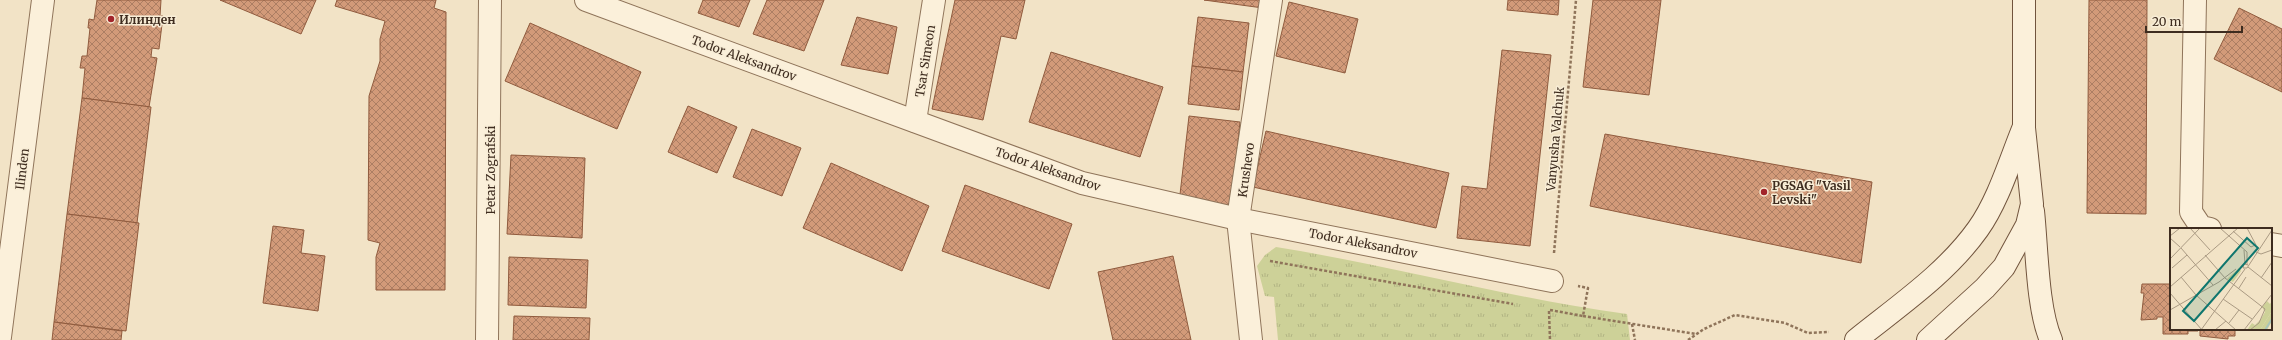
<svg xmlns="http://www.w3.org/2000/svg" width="2282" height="340" font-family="Merriweather,serif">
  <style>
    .park { fill: url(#park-tufts) }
    .building { fill: url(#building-cross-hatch); stroke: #905b3e }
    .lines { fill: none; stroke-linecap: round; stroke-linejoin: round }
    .street-casing { stroke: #8f745a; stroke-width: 24 }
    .secondary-casing { stroke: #71543d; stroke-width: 24 }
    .path { stroke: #8f745a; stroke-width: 2.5; stroke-dasharray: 3 2; stroke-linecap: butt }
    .street { stroke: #fbf0da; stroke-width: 22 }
    .secondary { stroke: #fbf0da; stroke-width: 22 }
    .poi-dot { fill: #a2252b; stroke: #f8edd6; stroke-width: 1.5 }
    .labels { text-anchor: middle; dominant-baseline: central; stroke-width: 3; stroke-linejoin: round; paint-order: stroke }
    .poi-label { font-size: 12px; font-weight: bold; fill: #3e2c1f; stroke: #f8edd6; text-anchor: start }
    .street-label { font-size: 12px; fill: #3e2c1f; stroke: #f8edd6 }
    .inset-river { fill: none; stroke: #a7c5bb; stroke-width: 2 }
    .inset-road { fill: none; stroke: #aa9a83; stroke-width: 1 }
    .view { fill: #0f766e; fill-opacity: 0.15; stroke: #0f766e; stroke-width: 2 }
    .inset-edge { fill: none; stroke: #3e2c1f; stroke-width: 2 }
  </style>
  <defs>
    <pattern id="park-tufts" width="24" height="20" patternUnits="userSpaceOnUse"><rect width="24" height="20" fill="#cdd198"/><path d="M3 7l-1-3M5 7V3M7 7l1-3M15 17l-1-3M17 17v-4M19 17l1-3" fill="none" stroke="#b1b483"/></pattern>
    <pattern id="building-cross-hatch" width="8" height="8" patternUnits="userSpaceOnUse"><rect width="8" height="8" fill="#d29a79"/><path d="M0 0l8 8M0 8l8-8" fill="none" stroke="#ac7e63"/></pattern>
  </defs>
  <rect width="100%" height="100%" fill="#f2e3c6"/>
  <!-- park -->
  <path class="park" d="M1276,247C1394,266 1509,298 1627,314L1630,340H1278L1274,297L1265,296L1257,266L1265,255Z"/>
  <!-- building -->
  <g class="building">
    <path d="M97,0H161L160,16H163L159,49L152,48L151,57L157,58L149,107L82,98L85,68H80L82,56H87L90,28H88L89,19L94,20Z"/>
    <path d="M220,0H316L301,34Z"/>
    <path d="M337,0H436L434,8L446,12L445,290H376V257L380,243L368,240L369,96L380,61V39L385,21L335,6Z"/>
    <path d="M703,0H750L739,27L698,13Z"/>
    <path d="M767,0H824L804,51L753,34Z"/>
    <path d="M955,0H1025L1016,39L1001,36L983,120L932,109Z"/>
    <path d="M1204,0H1264L1263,8Z"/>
    <path d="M1508,0H1559L1558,15L1507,10Z"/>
    <path d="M1593,0H1661L1649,95L1583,87Z"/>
    <path d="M2089,0H2147L2146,214L2087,213Z"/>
    <path d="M1289,2L1358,19L1345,73L1276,56Z"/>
    <path d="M2239,8L2282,29V92L2214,59Z"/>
    <path d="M857,17L897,27L888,74L841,65Z"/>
    <path d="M1198,17L1249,23L1243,72L1192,66Z"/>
    <path d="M530,23L641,72L617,129L505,81Z"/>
    <path d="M1502,50L1551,55L1530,246L1457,238L1462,186L1487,189Z"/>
    <path d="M1051,52L1163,87L1140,157L1029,122Z"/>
    <path d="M1192,66L1243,72L1239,110L1188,104Z"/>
    <path d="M82,98L151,107L137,223L67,214Z"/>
    <path d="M688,106L737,127L717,173L668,152Z"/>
    <path d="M1189,116L1240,122L1231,208L1179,203Z"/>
    <path d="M752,129L801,148L782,196L733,177Z"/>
    <path d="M1266,131L1449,173L1436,228L1253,187Z"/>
    <path d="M1605,134L1872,182L1861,263L1590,206Z"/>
    <path d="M511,155L585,158L582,238L507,234Z"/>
    <path d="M831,163L929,206L902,271L803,228Z"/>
    <path d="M965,185L1072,224L1049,289L942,251Z"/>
    <path d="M67,214L139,223L126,331L54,322Z"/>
    <path d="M273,226L304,230L301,253L325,256L318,311L263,303Z"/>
    <path d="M1173,256L1191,340H1113L1098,272Z"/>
    <path d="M509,257L588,260L586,308L508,305Z"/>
    <path d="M2142,284H2171V329H2198V331H2188V334H2163V317H2157V319L2141,320L2144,293H2141Z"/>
    <path d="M514,316L590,318L589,340H513Z"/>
    <path d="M54,322L122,331L121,340H52Z"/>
    <path d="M2200,329H2235V336H2228V339L2200,336Z"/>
  </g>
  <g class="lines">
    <!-- street casing -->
    <g class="street-casing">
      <g id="street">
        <path d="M586,0L1082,183L1238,219L1552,281"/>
        <path d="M2195,0L2191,212L2201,227L2210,229"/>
        <path d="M915,121L934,0"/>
        <path d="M2271,244L2282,246"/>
        <path d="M0,337L43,0"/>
        <path d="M487,340L490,0"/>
        <path d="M1251,340L1238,219L1271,0"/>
      </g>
    </g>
    <!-- secondary casing -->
    <g class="secondary-casing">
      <g id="secondary">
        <path d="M2033,211C2037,248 2037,308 2051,340"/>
        <path d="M1856,340C1898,306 1946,274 1978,229C1998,201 2010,161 2023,129"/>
        <path d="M1928,340L1985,288L2004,267L2027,225L2032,204L2024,128V0"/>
      </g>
    </g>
    <!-- path -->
    <g class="path">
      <path d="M1554,253L1576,0"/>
      <path d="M1270,261L1513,304"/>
      <path d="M1550,310L1583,316L1588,288L1578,286"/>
      <path d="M1549,311L1550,340"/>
      <path d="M1583,316L1696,334"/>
      <path d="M1632,324L1635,340"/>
      <path d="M1688,340L1704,329L1735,315L1785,323L1808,333L1829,332"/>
    </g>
    <!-- street -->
    <use href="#street" class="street"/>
    <!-- secondary -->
    <use href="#secondary" class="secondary"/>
  </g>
  <!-- markers -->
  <g class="poi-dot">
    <circle cx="111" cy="19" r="4"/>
    <circle cx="1764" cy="192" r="4"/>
  </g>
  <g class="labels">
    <!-- poi labels -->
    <g class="poi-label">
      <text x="119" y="19">Илинден</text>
      <text x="1772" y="185">PGSAG "Vasil<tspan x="1772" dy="14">Levski"</tspan></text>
    </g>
    <!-- street labels -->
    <g class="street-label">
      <text transform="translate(744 58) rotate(20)">Todor Aleksandrov</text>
      <text transform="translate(925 61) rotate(-81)">Tsar Simeon</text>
      <text transform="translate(1555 139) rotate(-85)">Vanyusha Valchuk</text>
      <text transform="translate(22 169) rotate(-83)">Ilinden</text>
      <text transform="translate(1048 169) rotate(19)">Todor Aleksandrov</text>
      <text transform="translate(490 170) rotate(-90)">Petar Zografski</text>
      <text transform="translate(1246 170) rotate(-82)">Krushevo</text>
      <text transform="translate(1363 243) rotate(11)">Todor Aleksandrov</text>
    </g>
  </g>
  <!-- overview -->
  <g transform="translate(2170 228)">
    <rect width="102" height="102" fill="#f2e3c6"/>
    <path d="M102,83V93L97,102H90Z" fill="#cdd198"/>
    <path d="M69,40L71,43L63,54L57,51ZM97,73L100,76L102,73V83L90,102H77L82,95L85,97L91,91L95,84L92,79Z" fill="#cdd198"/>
    <path class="inset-river" d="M95,102L102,91"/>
    <path class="inset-road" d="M20,0L40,22M50,0L77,24V37M77,0L86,17M63,3L81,19L85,17M0,8L10,0M0,10L10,19M11,20L43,57M74,22L75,36M86,24L91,26L102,22M35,27L55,50L95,81L89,95L80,102M0,31L30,0M78,37L74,36L73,40H77L102,2M78,39L102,58M2,40L17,27M11,49L26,67L66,102M91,50L102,34M0,59L68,0M69,60L76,49M0,65L32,102M53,71L82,91M0,82L49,54L66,41M59,95L69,82M31,102L75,41M45,102L56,93M74,102L102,66"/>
    <path class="view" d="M77,10L88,20L24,93L13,83Z"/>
    <rect width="102" height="102" class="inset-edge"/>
  </g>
  <!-- scale -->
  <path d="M2146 26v6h96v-6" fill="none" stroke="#3e2c1f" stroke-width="2"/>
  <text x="2152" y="26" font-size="12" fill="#3e2c1f" stroke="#f8edd6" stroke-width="3" paint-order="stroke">20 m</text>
</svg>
